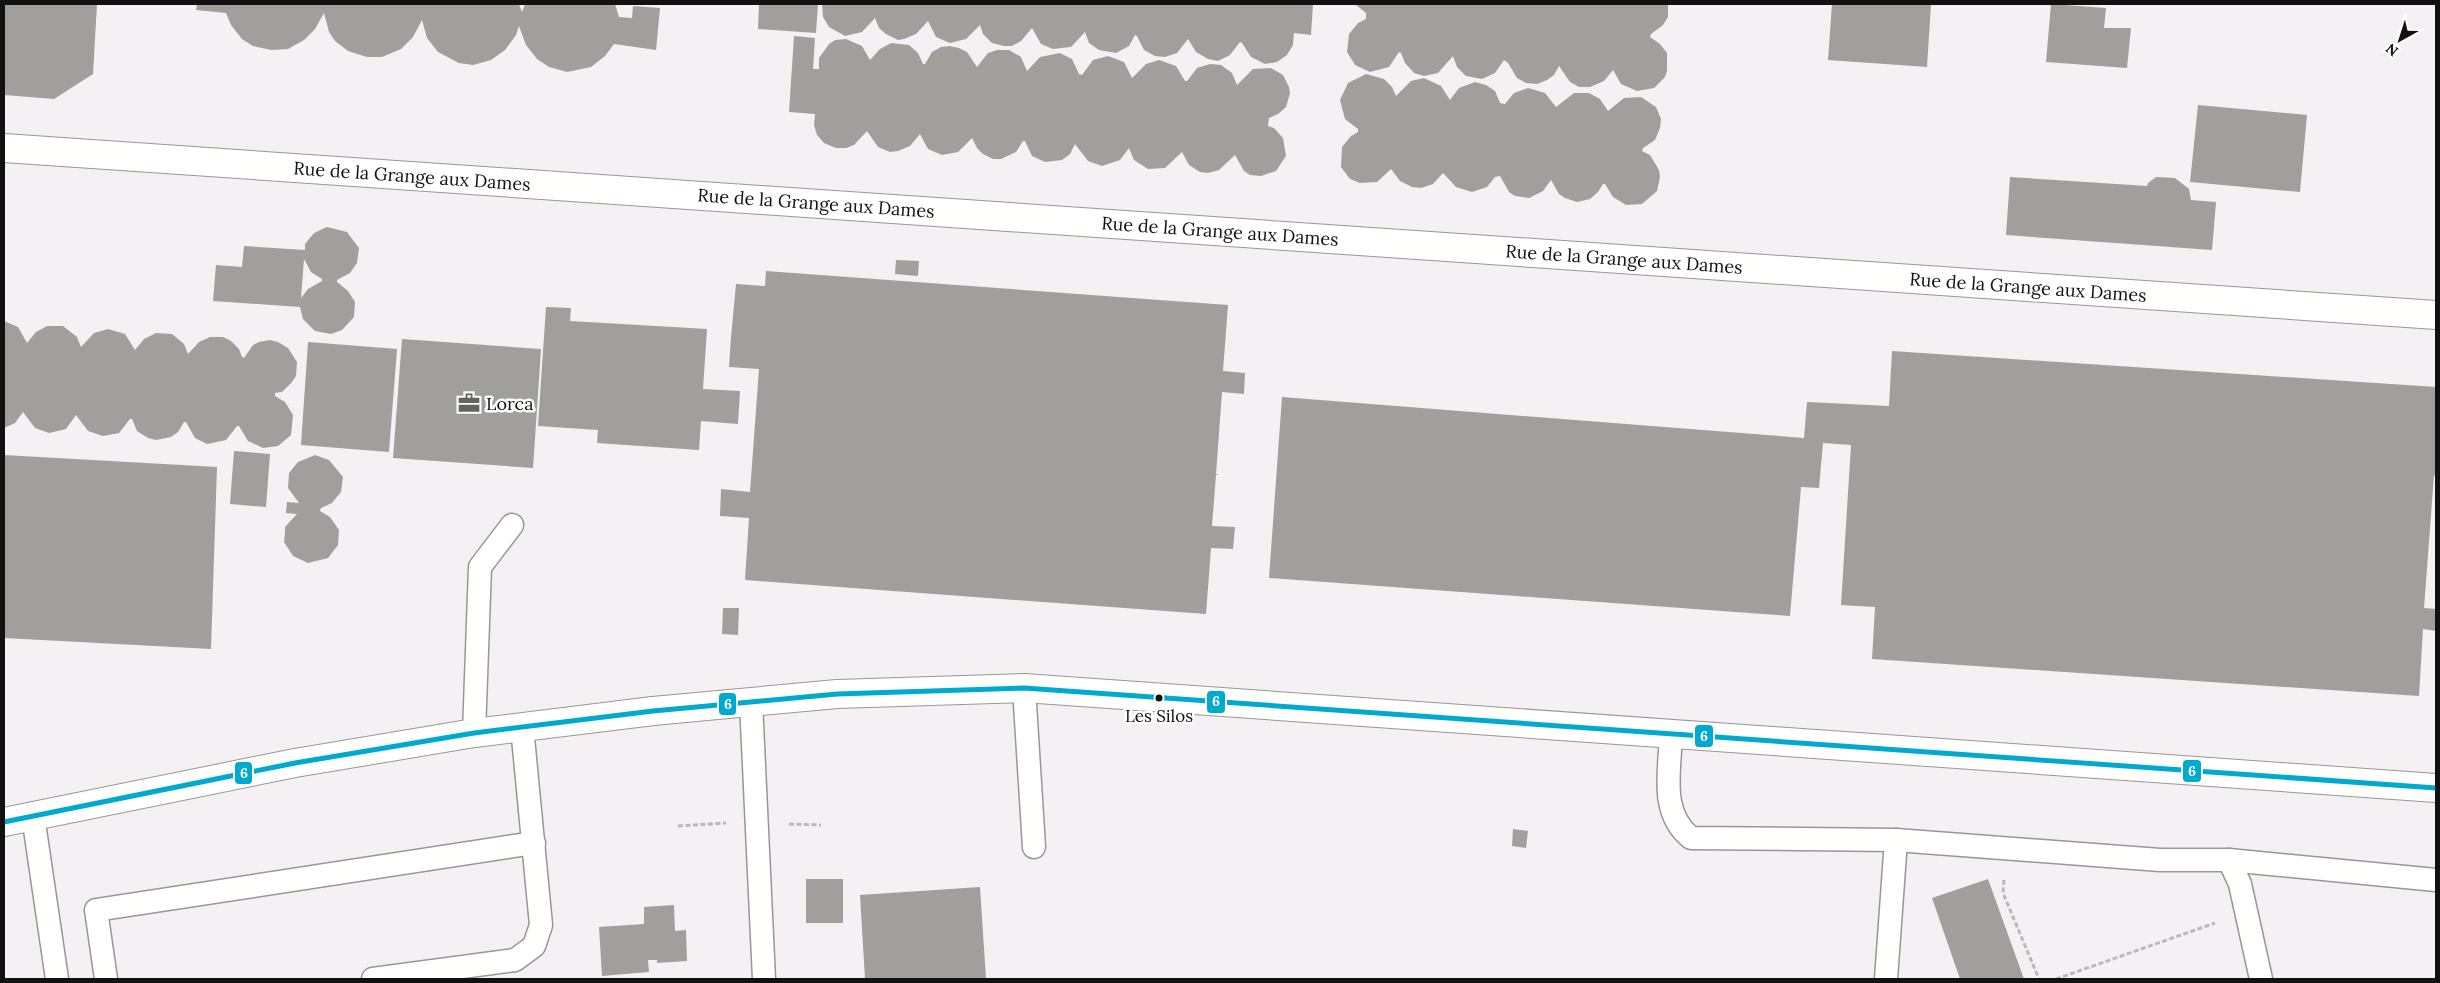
<svg xmlns="http://www.w3.org/2000/svg" width="2440" height="983" font-family="Lora,serif">
  <style>
    .industrial { fill: #f5f0f3 }
    .building { fill: #a19f9c; fill-rule: evenodd }
    .lines { fill: none; stroke-linecap: round; stroke-linejoin: round }
    .service-casing { stroke: #979795; stroke-width: 25 }
    .minor-casing { stroke: #979795; stroke-width: 30 }
    .tertiary-casing { stroke: #979795; stroke-width: 30 }
    .path { stroke: #b9b9b8; stroke-width: 3; stroke-dasharray: 5 2.5; stroke-linecap: butt }
    .service { stroke: #fffffe; stroke-width: 22 }
    .minor { stroke: #fffffe; stroke-width: 28 }
    .tertiary { stroke: #fffffe; stroke-width: 28 }
    .bus-1-casing { stroke: #fff; stroke-width: 9 }
    .bus-1 { stroke: #00a9ce; stroke-width: 5 }
    .bus-dot { fill: #111; stroke: #fff; stroke-width: 2 }
    .labels { text-anchor: middle; dominant-baseline: central; stroke-width: 5; stroke-linejoin: round; paint-order: stroke }
    .bus-label { font-size: 17px; fill: #111; stroke: #fff }
    .street-label { font-size: 18px; fill: #111; stroke: #fff }
    .poi-label { font-size: 18px; fill: #111; stroke: #fff; text-anchor: start }
    .line-badge { stroke: #fff; stroke-width: 2 }
    .badge-label { font-size: 14px; text-anchor: middle; font-weight: bold; fill: #fff }
  </style>
  <rect width="100%" height="100%" fill="#fdfcf7"/>
  <!-- industrial -->
  <rect class="industrial" x="4" y="4" width="2432" height="975"/>
  <!-- building -->
  <g class="building">
    <path d="M4,4H97L93,74L54,99L4,95Z"/>
    <path d="M197,4H519L522,12L525,4H615L619,17L632,18L633,6L660,8L656,50L614,44L605,56L591,67L567,72L549,67L537,59L526,45L519,26L516,35L505,50L491,60L473,65L459,63L438,52L427,38L422,20L413,37L401,49L382,57H367L348,51L335,41L329,32L324,13L315,29L304,40L288,49L271,50L253,46L242,39L231,25L226,13L196,10Z"/>
    <path d="M759,4H818L816,33L758,29Z"/>
    <path d="M822,4H1313L1311,35L1294,33L1293,45L1287,55L1277,62L1265,64L1251,57L1242,43L1240,42L1230,55L1218,61L1208,59L1196,52L1188,39L1177,53L1165,57L1155,56L1144,50L1137,36L1135,35L1129,46L1116,53L1099,50L1089,43L1085,32L1071,47L1053,49L1041,44L1032,28L1021,41L1012,46H1004L992,43L983,34L980,25L966,39L950,43L936,37L928,21L916,34L904,39L898,40L886,34L879,28L875,18L862,32L845,36L829,27L823,17Z"/>
    <path d="M1355,4H1668V17L1663,25L1651,34L1650,37L1660,44L1667,53V71L1665,77L1654,88L1637,91L1621,84L1613,70L1604,81L1590,87H1579L1570,82L1559,66L1554,75L1547,80L1537,84L1526,83L1517,78L1508,63L1504,60L1495,73L1482,79L1466,76L1457,67L1453,56L1438,73L1424,76L1414,73L1405,63L1401,53L1399,52L1389,67L1370,72L1355,65L1347,52L1349,34L1358,23L1366,19V13Z"/>
    <path d="M1832,4H1931L1927,67L1828,60Z"/>
    <path d="M2051,4L2106,8L2104,28H2131L2127,68L2046,62Z"/>
    <path d="M794,36L815,38L813,69H819V58L829,44L835,40L846,39L862,46L870,60L880,49L891,43L909,45L918,53L923,64H925L932,52L941,47L949,46L959,48L967,52L977,67L988,53L997,50H1009L1021,57L1027,71L1040,57L1060,53L1072,59L1079,74L1082,75L1093,60L1108,56L1124,62L1132,78L1146,64L1159,60L1176,66L1185,81H1187L1197,68L1210,64L1221,65L1232,73L1237,85L1253,69L1271,68L1283,75L1289,87L1290,93L1286,107L1278,114L1269,118L1268,126L1274,128L1283,138L1286,156L1276,171L1261,176L1250,175L1244,171L1235,155L1219,170L1208,173L1200,172L1189,165L1182,152L1165,168L1148,169L1134,160L1129,148L1120,160L1102,166L1088,161L1075,144L1070,154L1062,160L1045,162L1032,156L1025,141H1023L1016,152L1001,159H993L983,154L977,148L972,138L958,152L942,155L928,149L920,134L910,146L898,151L890,152L878,147L867,131L854,145L846,148H836L824,143L817,135L814,125L815,114L789,112Z"/>
    <path d="M1366,74L1384,79L1392,87L1396,96L1411,81L1424,78L1441,86L1450,100L1459,88L1475,82L1486,85L1495,91L1500,103L1505,104L1514,93L1528,88L1545,93L1556,107L1574,93H1589L1600,99L1608,111L1624,98L1641,97L1656,107L1661,119L1660,128L1655,140L1643,148L1642,151L1650,155L1659,170L1660,177L1657,191L1642,204L1626,205L1613,197L1605,184H1603L1598,192L1590,199L1577,202L1565,198L1559,194L1551,180L1543,191L1529,198L1515,196L1509,192L1500,176L1495,177L1487,187L1472,192L1456,187L1443,173L1433,184L1421,188L1412,187L1400,181L1391,169L1377,182L1360,183L1350,179L1341,167L1342,147L1351,136L1358,132V129L1345,119L1340,100L1348,83Z"/>
    <path d="M2198,105L2307,115L2300,192L2190,182Z"/>
    <path d="M2010,177L2147,186L2148,183L2156,177L2175,178L2189,189L2191,200L2216,202L2212,250L2006,235Z"/>
    <path d="M327,227L347,232L359,248L357,263L350,273L337,280V282L348,291L355,302L354,317L342,330L331,334L315,331L303,319L300,307L213,301L216,265L242,267L244,246L305,250V244L314,233ZM304,259L311,272L322,279V281L308,289L301,298Z"/>
    <path d="M896,260L919,261L918,276L895,274Z"/>
    <path d="M766,271L1228,305L1223,371L1245,373L1244,394L1222,392L1216,474L1219,475H1216L1212,526L1235,527L1233,549L1211,548L1206,614L745,580L749,518L720,516L721,489L750,492L759,369L729,367L731,337L736,284L765,286Z"/>
    <path d="M546,307L571,308L570,321L707,329L703,389L740,391L738,424L701,421L699,450L597,443L598,430L538,426Z"/>
    <path d="M4,321L18,327L27,343L36,332L47,326H63L77,337L81,347L94,333L108,329L125,334L135,350L144,339L156,333L172,334L184,344L188,354L199,342L210,337H223L231,341L239,349L242,357L244,358L253,345L259,342L270,340L278,342L288,348L297,362L296,376L292,382L282,392L275,393V396L285,402L293,415L291,435L278,446L263,448L248,441L239,426H237L226,440L207,444L195,438L186,422H184L178,432L171,437L156,440L148,438L137,431L132,419H130L119,433L103,436L88,431L76,415L66,429L49,433L35,428L23,412L15,423L4,428Z"/>
    <path d="M402,339L541,349L533,468L393,458Z"/>
    <path d="M308,342L397,349L389,452L301,445Z"/>
    <path d="M1892,351L2436,387V476L2434,475L2424,608L2436,609V631L2423,629L2419,696L1872,659L1875,607L1841,605L1851,445L1823,443L1819,488L1801,487L1790,616L1269,578L1282,397L1804,438L1807,402L1889,406Z"/>
    <path d="M234,451L270,454L266,507L230,504Z"/>
    <path d="M4,455L217,467L211,649L4,638Z"/>
    <path d="M315,455L329,460L343,477L341,492L332,503L321,508L320,511L330,517L339,530L338,545L328,558L308,563L293,556L284,542L285,533V527L297,514L286,513L287,502L299,503L288,488L289,473L298,462Z"/>
    <path d="M723,608H739L738,635L722,634Z"/>
    <path d="M1513,829L1528,831L1526,848L1512,846Z"/>
    <rect x="806" y="879" width="37" height="44"/>
    <path d="M1988,879L2024,979H1960L1932,898Z"/>
    <path d="M980,887L986,979H865L860,895Z"/>
    <path d="M674,905L675,931L686,930L687,961L657,963V960H648L649,972L602,976L599,927L644,924V907Z"/>
  </g>
  <g class="lines">
    <!-- service casing -->
    <g class="service-casing">
      <g id="service">
        <path d="M1024,688L1034,847"/>
        <path d="M751,702L764,979"/>
        <path d="M474,733L480,567L512,525"/>
        <path d="M1671,734C1670,771 1659,812 1691,838L1896,840L2160,860H2229L2436,880"/>
        <path d="M33,816L57,979"/>
        <path d="M2229,860L2240,884L2261,979"/>
        <path d="M106,979L96,910L534,843"/>
        <path d="M373,979L515,960L534,946L541,925L522,727"/>
        <path d="M1886,979L1896,840"/>
      </g>
    </g>
    <!-- minor casing -->
    <g class="minor-casing">
      <path id="minor" d="M4,148L2436,315"/>
    </g>
    <!-- tertiary casing -->
    <g class="tertiary-casing">
      <path id="tertiary" d="M4,822L295,763L474,733L653,711L837,694L1024,688L2436,788"/>
    </g>
    <!-- path -->
    <g class="path">
      <path d="M789,824L821,825"/>
      <path d="M678,826L726,823"/>
      <path d="M2004,880L2003,893L2039,979"/>
      <path d="M2056,979L2215,923"/>
    </g>
    <!-- service -->
    <use href="#service" class="service"/>
    <!-- minor -->
    <use href="#minor" class="minor"/>
    <!-- tertiary -->
    <use href="#tertiary" class="tertiary"/>
    <!-- bus-1 casing -->
    <g class="bus-1-casing">
      <path id="bus-1" d="M4,822L295,763L474,733L653,711L837,694L1024,688L2436,788"/>
    </g>
    <!-- bus-1 -->
    <use href="#bus-1" class="bus-1"/>
  </g>
  <!-- icons -->
  <defs>
    <g id="office-bare" transform="scale(1.725)"><path d="M-6-3h4V-5.5h4V-3h4V5H-6ZM-1-4.5V-3h2v-1.5ZM-6 0V1H6V0Z" fill="#646362" stroke="#fff" stroke-width="2.5" paint-order="stroke"/></g>
  </defs>
  <g fill-rule="evenodd">
    <use href="#office-bare" x="469" y="403"/>
  </g>
  <!-- markers -->
  <circle class="bus-dot" cx="1159" cy="698" r="4.5"/>
  <g class="labels">
    <!-- bus labels -->
    <g class="bus-label">
      <text x="1159" y="716">Les Silos</text>
    </g>
    <!-- street labels -->
    <g class="street-label">
      <text transform="translate(412 176) rotate(4)">Rue de la Grange aux Dames</text>
      <text transform="translate(816 203) rotate(4)">Rue de la Grange aux Dames</text>
      <text transform="translate(1220 231) rotate(4)">Rue de la Grange aux Dames</text>
      <text transform="translate(1624 259) rotate(4)">Rue de la Grange aux Dames</text>
      <text transform="translate(2028 287) rotate(4)">Rue de la Grange aux Dames</text>
    </g>
    <!-- poi labels -->
    <g class="poi-label">
      <text x="486" y="403">Lorca</text>
    </g>
  </g>
  <g class="line-badge">
    <rect x="1206" y="690" width="20" height="24" rx="5" fill="#00a9ce"/>
    <rect x="718" y="692" width="19" height="24" rx="5" fill="#00a9ce"/>
    <rect x="1694" y="724" width="20" height="24" rx="5" fill="#00a9ce"/>
    <rect x="2182" y="759" width="20" height="24" rx="5" fill="#00a9ce"/>
    <rect x="234" y="761" width="19" height="24" rx="5" fill="#00a9ce"/>
  </g>
  <g class="badge-label">
    <text x="1216" y="706">6</text>
    <text x="728" y="709">6</text>
    <text x="1704" y="741">6</text>
    <text x="2192" y="776">6</text>
    <text x="244" y="778">6</text>
  </g>
  <!-- border -->
  <rect width="2440" height="983" fill="none" stroke="#111111" stroke-width="10"/>
  <!-- north arrow -->
  <g transform="translate(2400 40) rotate(219)" stroke="#ffffff" stroke-width="4" paint-order="stroke">
  <path d="M0-4L9 19L0 12L-9 19Z" fill="#111111"/>
  <text y="-8" font-size="14" font-weight="bold" text-anchor="middle" fill="#111111">N</text>
  </g>
</svg>
